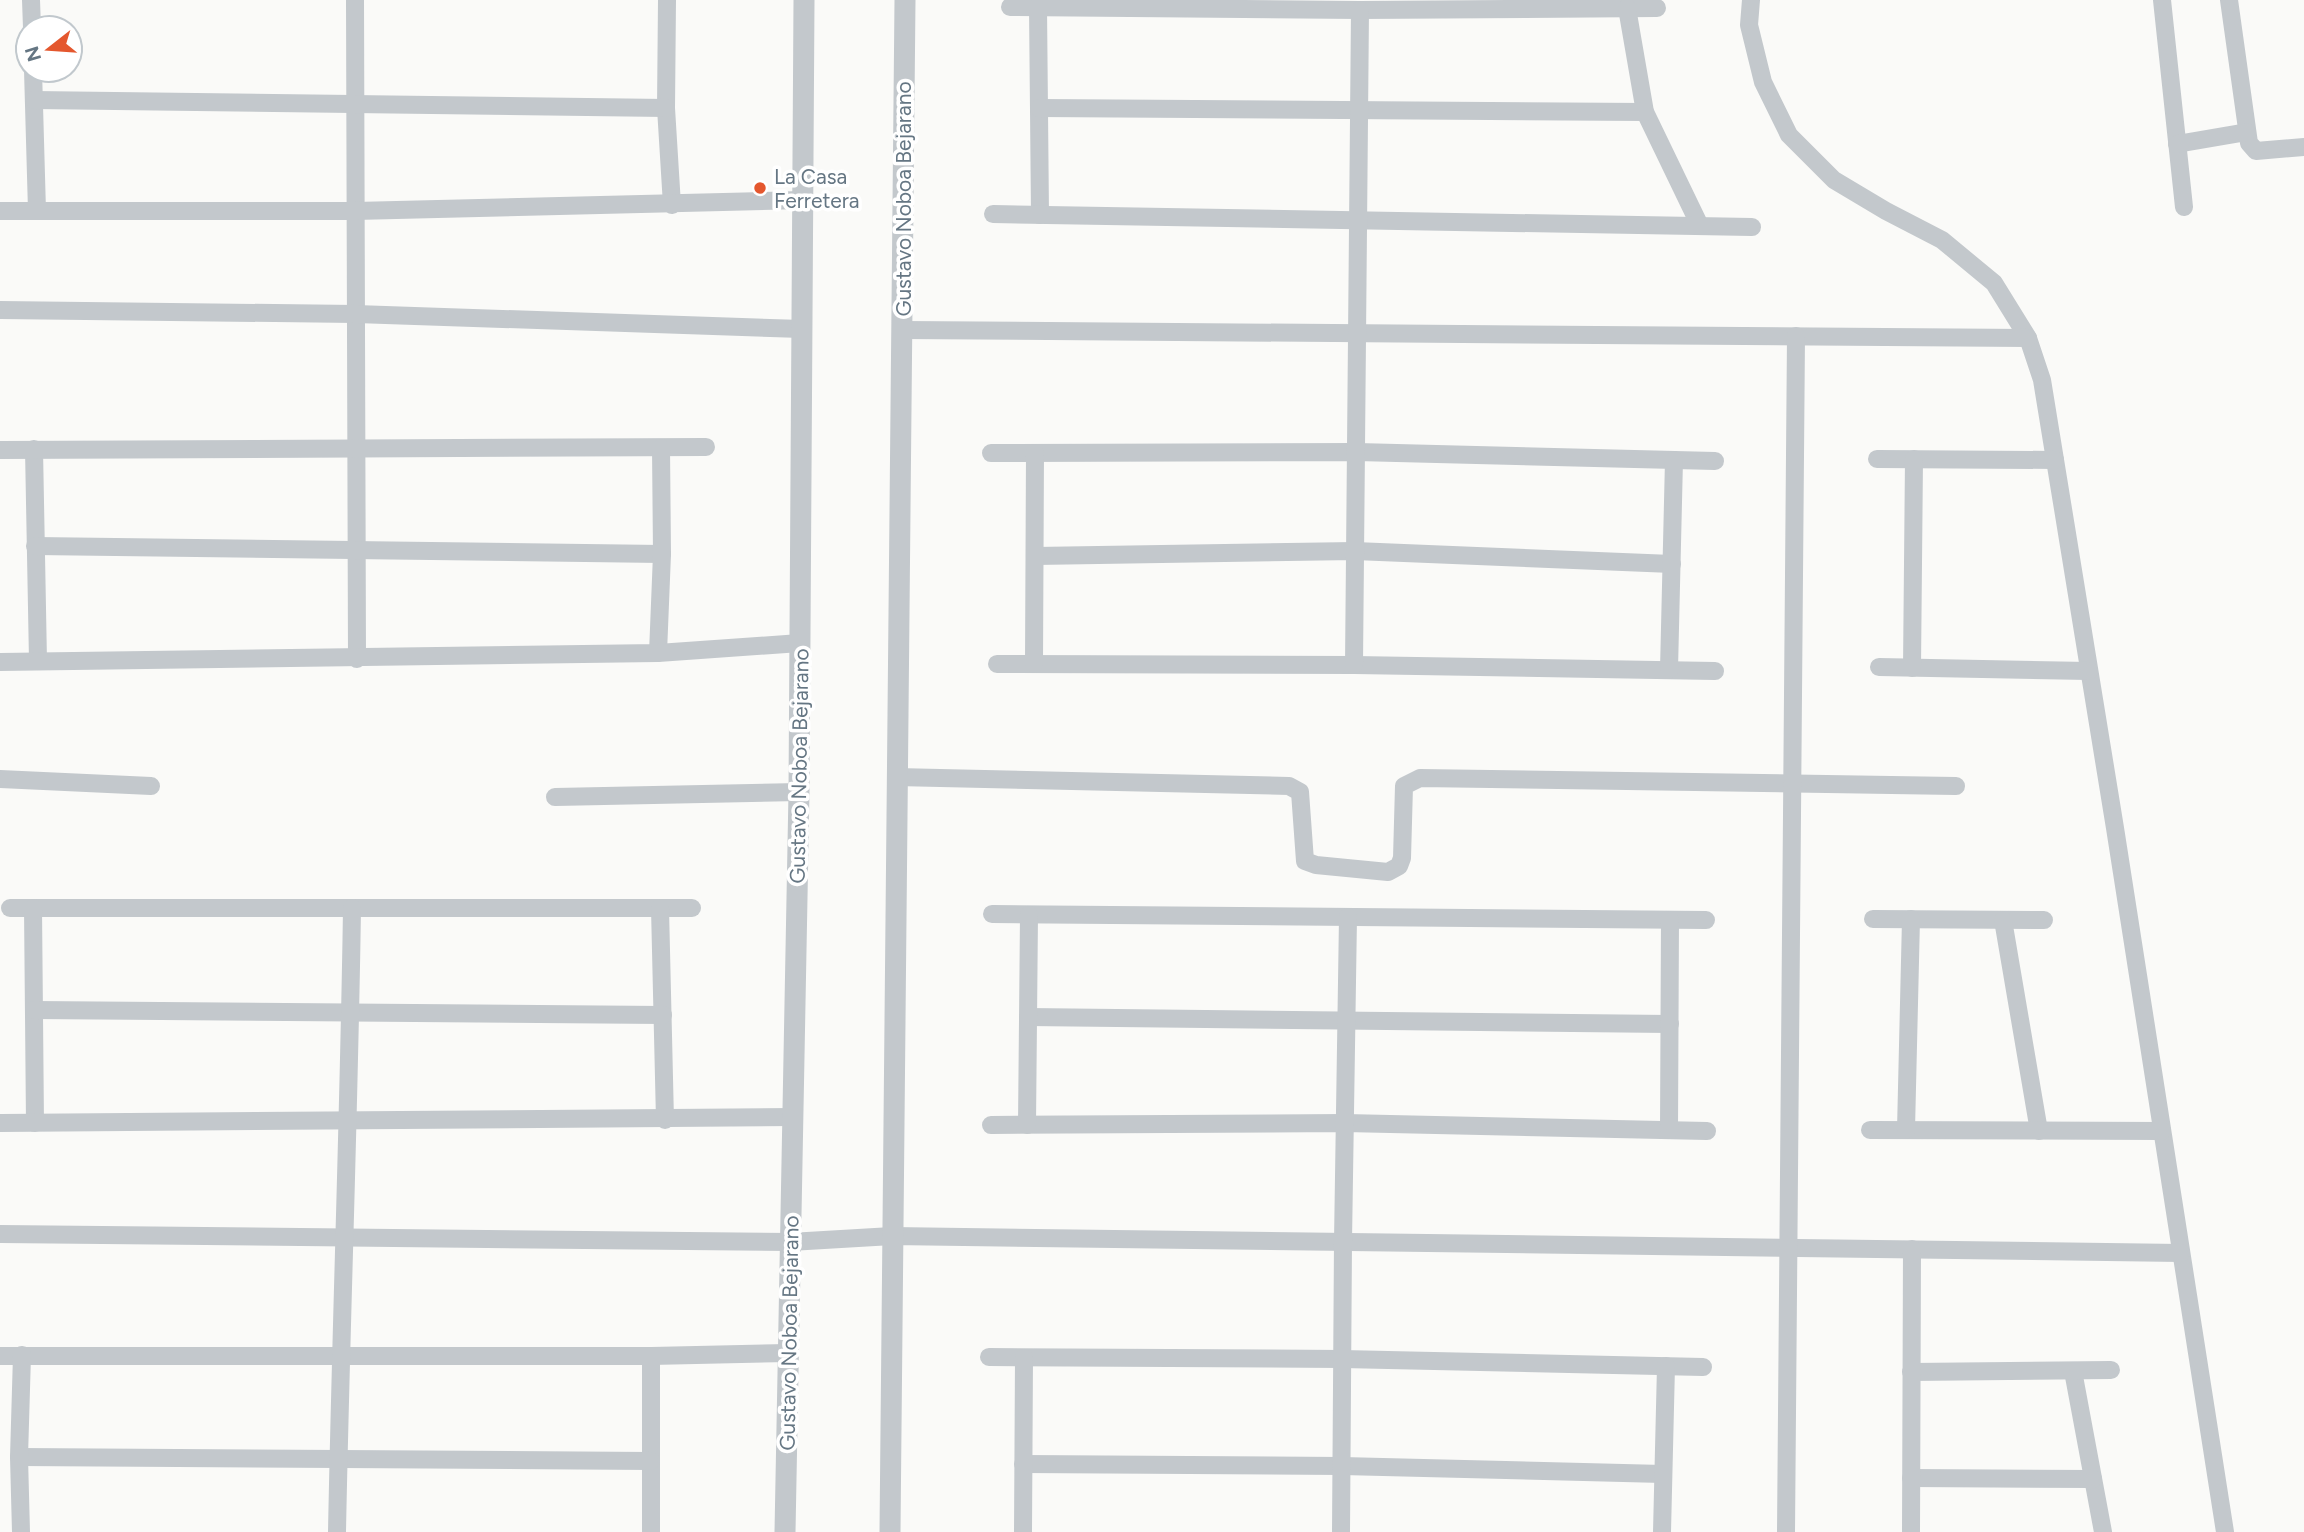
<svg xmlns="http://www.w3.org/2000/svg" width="2304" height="1532" font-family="Figtree,sans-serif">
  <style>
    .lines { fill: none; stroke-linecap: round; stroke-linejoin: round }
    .minor { stroke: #c3c8cc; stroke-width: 18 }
    .tertiary { stroke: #c3c8cc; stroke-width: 21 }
    .poi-dot { fill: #e4572e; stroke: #fff; stroke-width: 2.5 }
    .labels { text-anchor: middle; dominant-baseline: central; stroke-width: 7; stroke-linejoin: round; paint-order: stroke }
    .poi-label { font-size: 21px; fill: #657683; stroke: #fff; text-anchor: start }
    .street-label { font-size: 21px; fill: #657683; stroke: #fff }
  </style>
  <rect width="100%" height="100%" fill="#fafaf8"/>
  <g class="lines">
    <!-- minor -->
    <g class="minor">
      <path d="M31,0L32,28"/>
      <path d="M355,0L357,659"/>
      <path d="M667,0L666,108L672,205"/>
      <path d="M1751,0L1749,25L1763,82L1789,135L1834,180L1886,211L1942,240L1994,283L2028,338L2042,380L2115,828L2225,1532"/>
      <path d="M2162,0L2184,207"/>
      <path d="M2229,0L2249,143L2256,151L2304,147"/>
      <path d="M1010,7L1360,10L1657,8"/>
      <path d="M1038,7L1040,215"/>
      <path d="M1627,8L1645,112L1700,226"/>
      <path d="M33,70L37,211"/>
      <path d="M34,100L666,108"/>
      <path d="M1039,108L1645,112"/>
      <path d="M2177,144L2247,132"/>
      <path d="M0,211H355L803,200"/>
      <path d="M993,214L1752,227"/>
      <path d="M0,310L356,314L802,329"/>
      <path d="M902,330L2028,338"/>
      <path d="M34,449L38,661"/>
      <path d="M0,450L706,447"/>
      <path d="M991,453L1357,452L1715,461"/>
      <path d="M1877,459L2055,460"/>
      <path d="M35,546L662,554"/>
      <path d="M1035,556L1355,551L1672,564"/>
      <path d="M658,653L662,554L661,448"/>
      <path d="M0,662L658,653L800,643"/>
      <path d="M997,664L1354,665L1715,671"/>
      <path d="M1034,664L1035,453"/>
      <path d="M1354,665L1360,10"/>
      <path d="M1879,667L2089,671"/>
      <path d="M1912,668L1914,459"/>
      <path d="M1669,670L1674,460"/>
      <path d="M896,777L1289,786L1300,792L1305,861L1316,865L1388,872L1399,866L1402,858L1404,786L1420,778L1956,786"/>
      <path d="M0,779L151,786"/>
      <path d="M555,797L799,792"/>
      <path d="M10,908H692"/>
      <path d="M33,908L35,1123"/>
      <path d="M660,908L665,1120"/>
      <path d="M992,914L1706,920"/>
      <path d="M1873,919L2044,920"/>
      <path d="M2003,920L2039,1131"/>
      <path d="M34,1010L663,1015"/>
      <path d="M1028,1017L1670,1024"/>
      <path d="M0,1123L793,1117"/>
      <path d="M991,1125L1345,1123L1707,1131"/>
      <path d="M1027,1125L1029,915"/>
      <path d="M1669,1130L1670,920"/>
      <path d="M1870,1130L2162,1131"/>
      <path d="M1906,1130L1911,919"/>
      <path d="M0,1234L790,1242L892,1236L2181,1253"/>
      <path d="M0,1356H651L788,1353"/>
      <path d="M651,1356V1532"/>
      <path d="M989,1357L1342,1359L1703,1367"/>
      <path d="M2073,1371L2103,1532"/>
      <path d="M1911,1372L2111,1370"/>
      <path d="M19,1457L651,1461"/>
      <path d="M1023,1464L1342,1466L1663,1474"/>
      <path d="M1911,1478L2093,1479"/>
      <path d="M21,1532L19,1457L22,1355"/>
      <path d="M337,1532C341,1324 349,1116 352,908"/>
      <path d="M1023,1532L1024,1358"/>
      <path d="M1341,1532L1343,1242L1348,917"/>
      <path d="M1662,1532L1666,1366"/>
      <path d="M1786,1532L1796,336"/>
      <path d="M1911,1532L1912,1249"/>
    </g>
    <!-- tertiary -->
    <g class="tertiary">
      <path d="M785,1532L799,792L804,0"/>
      <path d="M890,1532L905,0"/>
    </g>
  </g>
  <!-- markers -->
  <circle class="poi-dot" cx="760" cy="188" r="7"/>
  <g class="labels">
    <!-- poi labels -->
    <g class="poi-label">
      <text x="774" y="176">La Casa<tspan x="774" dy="24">Ferretera</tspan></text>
    </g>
    <!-- street labels -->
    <g class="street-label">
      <text transform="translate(903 199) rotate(-90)">Gustavo Noboa Bejarano</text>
      <text transform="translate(799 766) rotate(-89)">Gustavo Noboa Bejarano</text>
      <text transform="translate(789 1333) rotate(-89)">Gustavo Noboa Bejarano</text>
    </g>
  </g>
  <!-- north arrow -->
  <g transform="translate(49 49) rotate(253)"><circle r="33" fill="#ffffff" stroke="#c1c8cd" stroke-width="2"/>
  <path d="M0-5L12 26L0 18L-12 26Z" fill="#e4572e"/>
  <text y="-10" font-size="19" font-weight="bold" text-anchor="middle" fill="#657683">N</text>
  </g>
</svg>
